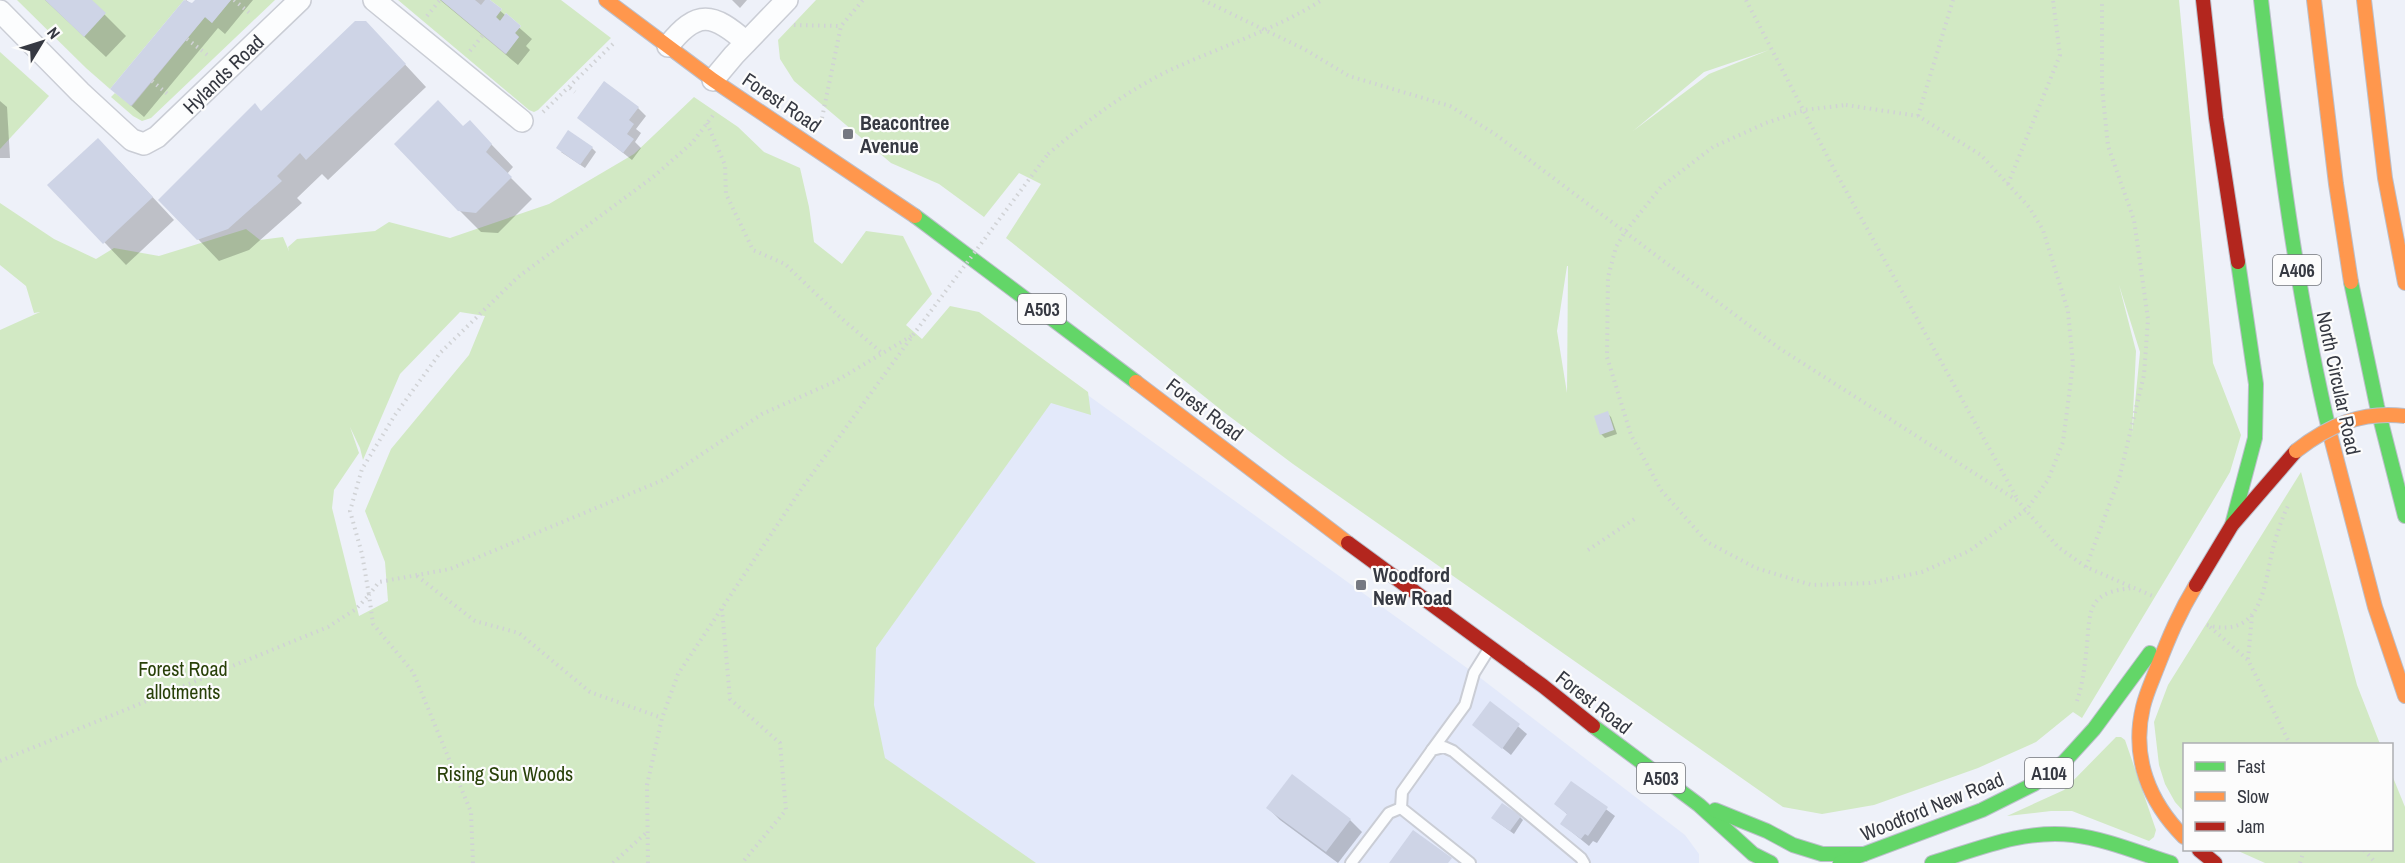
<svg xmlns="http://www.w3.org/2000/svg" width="2405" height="863" font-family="'Archivo Narrow',sans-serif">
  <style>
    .built { fill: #e3e9fa }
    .green { fill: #d2e9c4; fill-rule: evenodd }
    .shadow { fill: #0003 }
    .building { fill: #ced4e6 }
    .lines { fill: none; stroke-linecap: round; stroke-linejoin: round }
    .lane-casing { stroke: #cacdd5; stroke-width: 14 }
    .street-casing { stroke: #cacdd5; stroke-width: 24 }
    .fast-casing { stroke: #bbbfca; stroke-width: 16 }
    .slow-casing { stroke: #bbbfca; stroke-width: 16 }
    .jam-casing { stroke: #bbbfca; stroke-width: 16 }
    .path { stroke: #d0d2d5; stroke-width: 4; stroke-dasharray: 1.5 4.5; stroke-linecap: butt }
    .lane { stroke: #fcfdfe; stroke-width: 10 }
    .street { stroke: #fcfdfe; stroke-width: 21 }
    .fast { stroke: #63d668; stroke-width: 14 }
    .slow { stroke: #ff974d; stroke-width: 14 }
    .jam { stroke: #b3261e; stroke-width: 14 }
    .slow-bridge-casing { stroke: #bbbfca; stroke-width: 16; stroke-linecap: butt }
    .path-bridge { stroke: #d0d2d5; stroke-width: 4; stroke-dasharray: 1.5 4.5; stroke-linecap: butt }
    .slow-bridge { stroke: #ff974d; stroke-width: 14 }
    .poi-dot { fill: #767982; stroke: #fcfcfc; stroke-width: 2 }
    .labels { text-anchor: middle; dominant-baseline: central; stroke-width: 4.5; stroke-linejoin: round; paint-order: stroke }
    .shield { fill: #fcfcfc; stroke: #71747a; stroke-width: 1.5 }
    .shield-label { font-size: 18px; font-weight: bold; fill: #363942 }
    .street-label { font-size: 20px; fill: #363942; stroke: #fcfcfc }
    .poi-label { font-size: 20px; font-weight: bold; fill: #363942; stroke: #fcfcfc; text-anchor: start }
    .park-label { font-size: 20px; fill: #284008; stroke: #fcfcfc }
  </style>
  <rect width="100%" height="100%" fill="#eef1f9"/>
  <!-- built -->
  <path class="built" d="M1007,337L1474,673L1685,835L1699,854V863H964L742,701Z"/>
  <!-- green -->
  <g class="green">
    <path d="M17,0H184L110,89L86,68Z"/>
    <path d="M231,0H275L151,118L142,121L133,116L111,97L115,93L132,106L205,17L212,23Z"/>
    <path d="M398,0H441L505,54L519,37L515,33L521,26L506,13L500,21L496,17L502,9L490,0H561L611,38L538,110L534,112L529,110Z"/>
    <path d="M816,0H2179L2213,363L2241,435L2230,472L2220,489L2082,718L2073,712L2036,742L1978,768L1874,805L1822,814L1783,807L1293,464L1225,413L1006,238L1041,184L1019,173L984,217L939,184L891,163L794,81L780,59L778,40ZM1769,50L1709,74L1633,131L1704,72ZM1567,266H1568L1567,393L1557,331ZM2119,285L2140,352L2132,434L2136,351Z"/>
    <path d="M0,52L49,96L0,149Z"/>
    <path d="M694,97L738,127L764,152L800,168L809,207L814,242L842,264L866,231L903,236L932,294L906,325L922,339L950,306L979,312L1088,392L1091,415L1051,403L876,648L874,705L885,758L1036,863H0V330L40,312L34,313L26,286L0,265V203L54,239L96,259L114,248L159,256L246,229L260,240L283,237L289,251L288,247L297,239L375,231L389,222L450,238L549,204L634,154ZM460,312L485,316L469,355L391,449L365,511L385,562L388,601L359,616L332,508L334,490L359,453L350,427L360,448L363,460L400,374Z"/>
    <path d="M2301,472L2357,685L2380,744H2184V812L2175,802L2165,784L2159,765L2154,722L2168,685Z"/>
    <path d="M2116,737H2121L2125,740L2156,830L2154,837L2149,841L2072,811H2051L2007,816L2064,790Z"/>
    <path d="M2392,775L2405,807V863H2265L2236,850H2392Z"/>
  </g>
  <!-- shadow -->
  <g class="shadow">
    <path d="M45,0H90L126,36L106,57Z"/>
    <path d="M186,0L193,5L197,0H253L225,34L218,28L144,117L112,89Z"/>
    <path d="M440,0H488L532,39L526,46L530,50L518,65Z"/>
    <path d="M732,0H747L740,8Z"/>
    <path d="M387,45L426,87L328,180L322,174L297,198L302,203L249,250L219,261L198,239L262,112Z"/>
    <path d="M0,101L7,107L10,158H0Z"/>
    <path d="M638,108L646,116L636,129L641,133L635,142L641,148L632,160L579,118Z"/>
    <path d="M463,127L491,144L513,167L507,174L532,199L498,233L481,232L459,210Z"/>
    <path d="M592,148L596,152L585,168L561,152Z"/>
    <path d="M119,161L174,220L126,265L50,185Z"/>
    <path d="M1607,413L1611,417L1617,434L1605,438L1601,434Z"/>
    <path d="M1491,703L1527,734L1511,755L1474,725Z"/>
    <path d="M1571,783L1615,816L1597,843L1593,841L1589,846L1562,824L1568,815L1556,804Z"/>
    <path d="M1268,808L1350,820L1362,832L1338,863L1280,820Z"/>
    <path d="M1520,817L1523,820L1514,834L1496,821Z"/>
  </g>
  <!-- building -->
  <g class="building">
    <path d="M45,0H92L106,13L84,37Z"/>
    <path d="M184,0L192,3L195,0H231L212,23L205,17L131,106L110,89Z"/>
    <path d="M441,0H475L481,5L485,0H490L502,9L496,17L500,21L506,13L521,26L515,33L519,37L506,54Z"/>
    <path d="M355,21H366L406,64L306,160L300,153L277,176L282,181L228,229L197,240L158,200L255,103L261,111Z"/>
    <path d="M604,81L639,107L629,120L634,124L627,134L634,139L623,153L577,118Z"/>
    <path d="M438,100L463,126L470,120L492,144L486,152L512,177L476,213L458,211L394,144Z"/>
    <path d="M568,130L593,147L580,165L556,148Z"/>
    <path d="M98,138L153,197L103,244L47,185Z"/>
    <path d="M1608,411L1614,430L1600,435L1594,416Z"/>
    <path d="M1490,701L1520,724L1502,749L1472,725Z"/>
    <path d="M1292,774L1351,819L1326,852L1266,808Z"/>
    <path d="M1571,781L1608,807L1588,836L1585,834L1581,839L1560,824L1567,814L1554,804Z"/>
    <path d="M1502,803L1521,816L1510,831L1491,818Z"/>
    <path d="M1413,830L1452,858L1448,863H1389Z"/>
  </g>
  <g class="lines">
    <!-- lane casing -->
    <g class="lane-casing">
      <g id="lane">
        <path d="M1432,750L1465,705L1474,673L1489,649"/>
        <path d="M1351,863L1389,813L1401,808"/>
        <path d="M1470,863L1401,808L1402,792L1432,750L1444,747L1453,751L1581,858L1584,863"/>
      </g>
    </g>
    <!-- street casing -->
    <g class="street-casing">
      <g id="street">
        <path d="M374,0L522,121"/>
        <path d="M0,11L80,92L132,140L144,144L157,137L300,0"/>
        <path d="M668,46C697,9 713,13 746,42"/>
        <path d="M713,80L734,55L787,0"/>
      </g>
    </g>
    <!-- fast casing -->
    <g class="fast-casing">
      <g id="fast">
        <path d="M2261,0C2278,145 2296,291 2330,434"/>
        <path d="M915,216L1136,382"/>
        <path d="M2351,282L2377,406L2405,516"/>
        <path d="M2232,525L2255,438L2256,384L2238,262"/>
        <path d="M1593,726L1699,805L1753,854L1771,863"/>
        <path d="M1715,810L1767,831L1793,845L1822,854H1864"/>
        <path d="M1840,863L1982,810L2034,784L2064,762L2094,729L2150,653"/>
        <path d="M1932,863C1978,849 2024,829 2073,835C2106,839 2139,853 2171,863"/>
      </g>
    </g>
    <!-- slow casing -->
    <g class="slow-casing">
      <g id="slow">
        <path d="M606,0L713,80L915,216"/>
        <path d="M2314,0L2336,184L2351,282"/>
        <path d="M2364,0L2385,178L2405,283"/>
        <path d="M1136,382L1348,543"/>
        <path d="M2330,434L2375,607L2405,696"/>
        <path d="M2184,837C2149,802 2131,757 2143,707C2146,694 2152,681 2157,668C2169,637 2179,613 2196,585"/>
      </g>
    </g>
    <!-- jam casing -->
    <g class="jam-casing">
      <g id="jam">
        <path d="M2203,0L2216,118L2238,262"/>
        <path d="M1348,543L1543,686L1593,726"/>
        <path d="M2196,585L2232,525L2296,451"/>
        <path d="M2199,850L2215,863"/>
      </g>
    </g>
    <!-- path -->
    <g class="path">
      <path d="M234,0L252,15"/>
      <path d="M1203,0L1304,49L1349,76L1450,106L1495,134L1779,348L2018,501L2058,547L2086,567L2155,597"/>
      <path d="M1746,0L1835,171L2018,500"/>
      <path d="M427,16L440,0"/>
      <path d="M794,25L841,26"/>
      <path d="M187,39L210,57"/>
      <path d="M470,51L483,35"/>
      <path d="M152,81L170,96"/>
      <path d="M570,88L575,92"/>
      <path d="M1846,105L1918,116L1981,155L2029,207L2043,230L2068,311L2073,364L2063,442L2048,480L2027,509L1969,551L1922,572L1870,583L1812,585L1756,568L1707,542L1661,490L1631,435L1607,357L1608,277L1616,247L1625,232L1661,187L1713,147L1766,123L1804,110Z"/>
      <path d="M543,112L615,42"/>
      <path d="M1918,116L1953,0"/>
      <path d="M822,118L841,26L863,0"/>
      <path d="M707,123L725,165L726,194L753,250L785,264L841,318L882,353"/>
      <path d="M1048,154C1086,122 1119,96 1164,73C1216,48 1273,31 1322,0"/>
      <path d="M2008,184L2060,55L2053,0"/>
      <path d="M1588,550L1636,518"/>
      <path d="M2086,567L2119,479L2144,375L2148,319L2134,220L2108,146L2102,87V0"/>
      <path d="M417,576L475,621L519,633L590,692L662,718"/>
      <path d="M722,609L730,699L780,743L786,810L742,863"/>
      <path d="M2207,625C2262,640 2264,586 2273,548C2277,534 2282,517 2289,504"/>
      <path d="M2210,627L2248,660L2290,744"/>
      <path d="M2248,659L2252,616"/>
      <path d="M2077,701C2083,683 2085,663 2087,645C2090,607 2089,592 2133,588"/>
      <path d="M0,761L328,627L356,609L369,595L362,554L350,511L362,469L395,415L440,353L518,277L653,177L692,143L714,114"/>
      <path d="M2364,850L2376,863"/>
      <path d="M473,863L471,812L413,672L373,624L369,595L379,582L450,569L663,480L762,414L836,381L913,335"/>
      <path d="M613,863L646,833"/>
      <path d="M648,863L647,785L662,718L678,674L802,488L911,338"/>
      <path d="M2300,863L2304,850"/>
    </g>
    <!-- lane -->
    <use href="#lane" class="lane"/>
    <!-- street -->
    <use href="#street" class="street"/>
    <!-- fast -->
    <use href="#fast" class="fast"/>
    <!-- slow -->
    <use href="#slow" class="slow"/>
    <!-- jam -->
    <use href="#jam" class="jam"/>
    <!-- slow-bridge casing -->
    <g class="slow-bridge-casing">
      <path id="slow-bridge" d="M2296,451C2329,425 2362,411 2405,416"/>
    </g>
    <!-- path-bridge -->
    <path class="path-bridge" d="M913,335L1048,154"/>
    <!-- slow-bridge -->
    <use href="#slow-bridge" class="slow-bridge"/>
  </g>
  <!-- markers -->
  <g class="poi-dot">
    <rect x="842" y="128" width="12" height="12" rx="3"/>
    <rect x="1355" y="579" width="12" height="12" rx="3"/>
  </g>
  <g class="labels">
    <!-- shield labels -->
    <g class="shield">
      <rect x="2273" y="255" width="48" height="30" rx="4.5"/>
      <rect x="1018" y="294" width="48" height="30" rx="4.5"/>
      <rect x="2025" y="758" width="48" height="30" rx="4.5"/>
      <rect x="1637" y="763" width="48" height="30" rx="4.5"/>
    </g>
    <g class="shield-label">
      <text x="2297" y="270">A406</text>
      <text x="1042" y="309">A503</text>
      <text x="2049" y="773">A104</text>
      <text x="1661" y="778">A503</text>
    </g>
    <!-- street labels -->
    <g class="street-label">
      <text transform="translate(223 74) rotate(-44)">Hylands Road</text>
      <text transform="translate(782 102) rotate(34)">Forest Road</text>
      <text transform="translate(2339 383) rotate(78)">North Circular Road</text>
      <text transform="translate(1205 409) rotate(37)">Forest Road</text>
      <text transform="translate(1594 702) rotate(38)">Forest Road</text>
      <text transform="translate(1932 806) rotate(-22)">Woodford New Road</text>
    </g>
    <!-- poi labels -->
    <g class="poi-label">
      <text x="860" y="122">Beacontree<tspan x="860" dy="23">Avenue</tspan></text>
      <text x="1373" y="574">Woodford<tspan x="1373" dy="23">New Road</tspan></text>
    </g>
    <!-- park labels -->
    <g class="park-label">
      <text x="183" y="668">Forest Road<tspan x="183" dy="23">allotments</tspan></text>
      <text x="505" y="773">Rising Sun Woods</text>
    </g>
  </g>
  <!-- legend -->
  <rect x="2183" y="743" width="210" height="108" fill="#fcfcfc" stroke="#adaeb2" stroke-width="1.5"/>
  <rect x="2195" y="762" width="30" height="9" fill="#63d668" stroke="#adaeb2" stroke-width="1.5"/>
  <text x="2237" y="773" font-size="18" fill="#363942">Fast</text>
  <rect x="2195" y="792" width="30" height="9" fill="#ff974d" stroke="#adaeb2" stroke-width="1.5"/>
  <text x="2237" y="803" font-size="18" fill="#363942">Slow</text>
  <rect x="2195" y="822" width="30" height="9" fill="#b3261e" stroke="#adaeb2" stroke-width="1.5"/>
  <text x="2237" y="833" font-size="18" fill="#363942">Jam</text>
  <!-- north arrow -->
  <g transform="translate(42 42) rotate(52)" stroke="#fcfcfc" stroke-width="4.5" paint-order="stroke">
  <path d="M0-4.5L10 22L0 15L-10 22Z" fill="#363942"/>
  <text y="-9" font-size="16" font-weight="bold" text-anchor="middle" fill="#363942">N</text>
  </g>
</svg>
